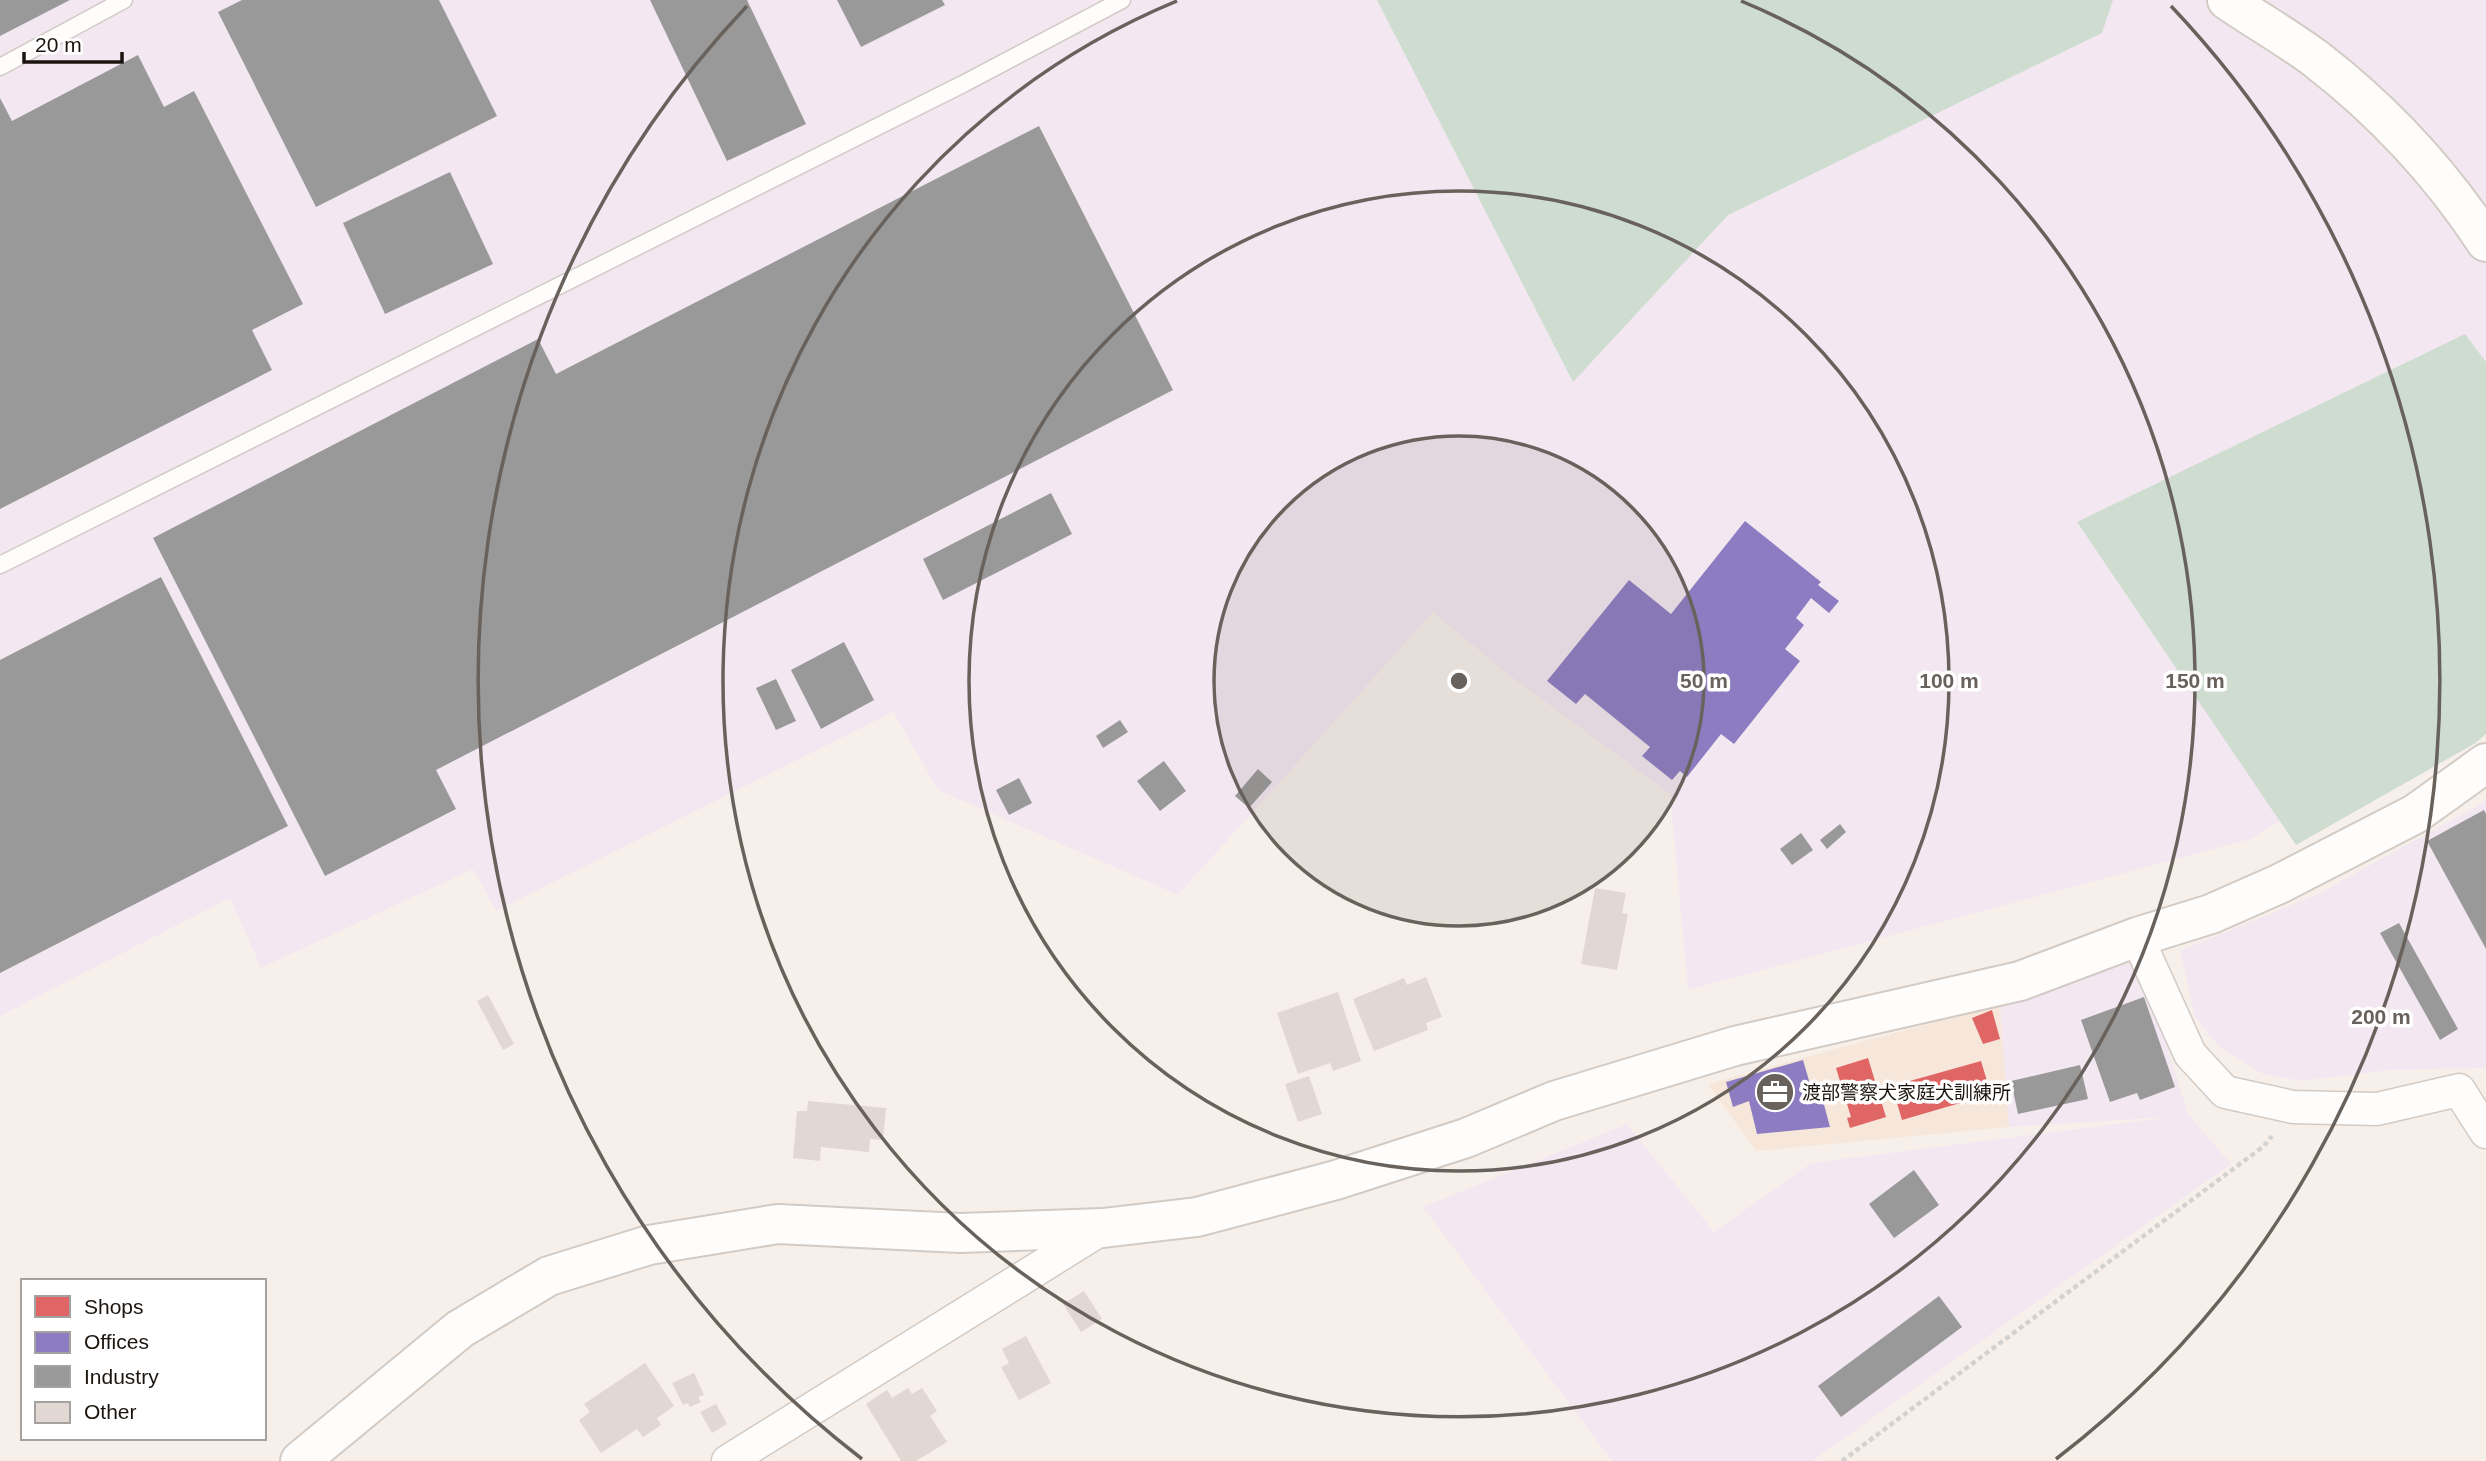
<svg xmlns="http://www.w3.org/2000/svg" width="2486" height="1461" font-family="Arial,'Noto Sans JP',sans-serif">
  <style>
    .built { fill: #f6e7da }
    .industrial { fill: #f3e8f1 }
    .green { fill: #ceddd0 }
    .shops { fill: #e06666 }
    .offices { fill: #8e7cc3 }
    .industry { fill: #999 }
    .building { fill: #e1d7d3 }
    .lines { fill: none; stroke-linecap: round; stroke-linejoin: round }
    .service-casing { stroke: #d2cbc5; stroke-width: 19 }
    .minor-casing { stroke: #d2cbc5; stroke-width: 35 }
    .tertiary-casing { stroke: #d2cbc5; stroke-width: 42 }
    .path { stroke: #d4d2d0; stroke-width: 4.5; stroke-dasharray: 5 3.5; stroke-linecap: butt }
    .service { stroke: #fefdfc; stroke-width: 16 }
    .minor { stroke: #fefdfc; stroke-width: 32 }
    .tertiary { stroke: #fefdfc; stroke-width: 38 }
    .ring { fill: none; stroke: #69625c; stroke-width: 3.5 }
    .labels { text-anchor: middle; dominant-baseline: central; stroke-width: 7; stroke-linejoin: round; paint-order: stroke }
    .poi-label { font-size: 19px; fill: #1c150f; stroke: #fff; text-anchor: start }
    .centre { fill: #69625c; stroke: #fff; stroke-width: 3.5 }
    .ring-label { font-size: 21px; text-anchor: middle; font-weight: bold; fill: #69625c; stroke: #fff; stroke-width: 7; stroke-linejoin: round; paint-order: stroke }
  </style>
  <rect width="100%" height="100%" fill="#f7f0ea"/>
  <!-- built -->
  <path class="built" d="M2000,1004L2009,1127L1756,1151L1708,1084Z"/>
  <!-- industrial -->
  <g class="industrial">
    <path d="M0,0H2486V692L2251,839L1688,990L1670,794L1509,675L1433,612L1178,895L938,790L893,712L496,911L473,869L261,968L230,898L0,1016Z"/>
    <path d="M2486,801V1068L2391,1070L2301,1081L2263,1074L2220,1048L2195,1017L2180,951L2318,894Z"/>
    <path d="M2134,962L2155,1010L2188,1114L2231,1164L1812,1461H1612L1423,1207L1627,1124L1714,1232L1811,1163L2171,1117L2009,1127L2000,1004Z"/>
  </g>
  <!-- green -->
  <g class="green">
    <path d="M1377,0H2113L2102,33L1728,215L1573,382Z"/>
    <path d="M2465,334L2486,362V734L2474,744L2296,845L2077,522Z"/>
  </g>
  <!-- shops -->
  <g class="shops">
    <path d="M1992,1010L2000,1039L1983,1044L1972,1018Z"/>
    <path d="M1868,1058L1886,1117L1850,1128L1847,1118L1851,1117L1836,1068Z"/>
    <path d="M1981,1061L1991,1094L1902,1120L1892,1086Z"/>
  </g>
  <!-- offices -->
  <g class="offices">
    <path d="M1745,521L1821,582L1818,585L1839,601L1829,613L1811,598L1796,618L1804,625L1785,649L1800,661L1734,744L1721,734L1687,777L1680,771L1672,780L1642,756L1650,747L1585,694L1576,704L1547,681L1629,580L1671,614Z"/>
    <path d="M1803,1060L1810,1084L1818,1082L1830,1127L1757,1134L1749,1101L1733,1107L1726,1082Z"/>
  </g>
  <!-- industry -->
  <g class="industry">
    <path d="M0,0H70L0,36Z"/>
    <path d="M242,0H439L497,116L316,207L218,12Z"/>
    <path d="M650,0H747L806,124L727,161Z"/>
    <path d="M837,0H942L945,5L861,47Z"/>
    <path d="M138,55L164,107L194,91L303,304L252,330L272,370L0,509V98L12,121Z"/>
    <path d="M1039,126L1173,390L436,770L456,809L325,876L153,538L538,339L556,374Z"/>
    <path d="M450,172L493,264L385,314L343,223Z"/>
    <path d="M1051,493L1072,534L943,600L923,559Z"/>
    <path d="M161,577L288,826L0,973V660Z"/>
    <path d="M844,642L874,700L821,729L791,670Z"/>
    <path d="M776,679L796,721L776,730L756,688Z"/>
    <path d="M1120,720L1128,732L1103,748L1096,736Z"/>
    <path d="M1164,761L1186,791L1160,811L1137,781Z"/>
    <path d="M1258,769L1272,782L1249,808L1235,796Z"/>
    <path d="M1019,778L1032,803L1009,815L996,790Z"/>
    <path d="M2484,810L2486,814V949L2427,841Z"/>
    <path d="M1840,824L1846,832L1827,849L1820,840Z"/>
    <path d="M1801,833L1813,850L1792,865L1780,849Z"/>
    <path d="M2399,923L2458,1029L2440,1040L2380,933Z"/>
    <path d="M2144,997L2175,1087L2140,1100L2137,1093L2110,1102L2081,1020Z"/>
    <path d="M2080,1065L2088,1099L2018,1114L2011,1081Z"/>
    <path d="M1914,1170L1939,1205L1894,1238L1869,1204Z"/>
    <path d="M1939,1296L1962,1327L1841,1417L1818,1386Z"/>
  </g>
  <!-- building -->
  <g class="building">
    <path d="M1595,888L1626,893L1622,913L1628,914L1617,970L1581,964Z"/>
    <path d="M1426,977L1442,1017L1426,1023L1428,1030L1374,1051L1353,999L1404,978L1407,985Z"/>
    <path d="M1338,992L1361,1061L1333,1071L1330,1063L1298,1074L1277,1013Z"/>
    <path d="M488,995L514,1044L503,1050L477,1001Z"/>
    <path d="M1309,1076L1322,1114L1298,1122L1285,1084Z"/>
    <path d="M808,1101L886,1108L883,1140L870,1139L869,1152L821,1147L820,1161L793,1158L797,1111H807Z"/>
    <path d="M1084,1291L1102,1319L1081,1332L1063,1304Z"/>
    <path d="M1026,1336L1051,1383L1019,1400L1001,1367L1009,1363L1002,1349Z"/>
    <path d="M645,1363L674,1406L657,1418L661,1425L643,1437L637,1429L601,1453L579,1420L590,1412L584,1404Z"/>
    <path d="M694,1373L704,1395L698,1397L701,1402L690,1407L688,1403L683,1405L672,1383Z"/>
    <path d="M908,1388L912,1394L922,1388L937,1411L930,1416L947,1442L916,1461H901L866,1404L887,1390L892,1398Z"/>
    <path d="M716,1404L727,1424L712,1433L700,1412Z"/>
  </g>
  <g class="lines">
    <!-- service casing -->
    <g class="service-casing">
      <g id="service">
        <path d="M0,67L124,0"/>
        <path d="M0,565L963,84L1122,0"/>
      </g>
    </g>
    <!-- minor casing -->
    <g class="minor-casing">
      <g id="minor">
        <path d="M2137,937L2190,1054L2225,1092L2293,1107L2377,1109L2459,1090L2486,1132"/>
        <path d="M728,1461L1103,1228"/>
      </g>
    </g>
    <!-- tertiary casing -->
    <g class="tertiary-casing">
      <g id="tertiary">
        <path d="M2227,0C2256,20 2288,38 2316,59C2382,110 2440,172 2486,242"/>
        <path d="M300,1461L460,1329L549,1276L649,1245L778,1224L960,1233L1103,1228L1197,1217L1336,1180L1466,1138L1554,1101L1735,1046L2020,981L2137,937L2211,914L2279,884L2415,814L2486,763"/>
      </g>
    </g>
    <!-- path -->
    <path class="path" d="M1842,1461L2264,1146L2272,1136"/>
    <!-- service -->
    <use href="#service" class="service"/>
    <!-- minor -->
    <use href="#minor" class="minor"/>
    <!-- tertiary -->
    <use href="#tertiary" class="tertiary"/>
  </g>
  <!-- distance rings -->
  <circle cx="1459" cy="681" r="245" fill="#69625c" fill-opacity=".12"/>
  <g class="ring">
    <circle cx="1459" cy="681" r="245"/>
    <circle cx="1459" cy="681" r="490"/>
    <path d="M1741 1A736 736 0 1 1 1177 1"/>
    <path d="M862 1459A981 981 0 0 1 747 6M2171 6A981 981 0 0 1 2056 1459"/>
  </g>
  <!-- icons -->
  <defs>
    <g id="office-disc" transform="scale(2.0125)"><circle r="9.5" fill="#69625c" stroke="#fff"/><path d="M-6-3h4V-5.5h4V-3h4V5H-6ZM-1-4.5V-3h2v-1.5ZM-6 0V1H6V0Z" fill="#fff"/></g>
  </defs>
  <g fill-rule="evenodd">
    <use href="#office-disc" x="1775" y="1092"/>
  </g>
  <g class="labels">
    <!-- poi labels -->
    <g class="poi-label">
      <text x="1802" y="1092">渡部警察犬家庭犬訓練所</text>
    </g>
  </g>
  <circle cx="1459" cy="681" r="10" class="centre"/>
  <g class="ring-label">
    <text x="1704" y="688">50 m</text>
    <text x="1949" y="688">100 m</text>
    <text x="2195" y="688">150 m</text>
    <text x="2381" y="1024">200 m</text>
  </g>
  <!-- legend -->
  <rect x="21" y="1279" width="245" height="161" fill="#ffffff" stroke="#a4a19f" stroke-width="2"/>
  <rect x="35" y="1296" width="35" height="21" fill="#e06666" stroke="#a4a19f" stroke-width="2"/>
  <text x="84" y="1314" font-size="21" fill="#1c150f">Shops</text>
  <rect x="35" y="1332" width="35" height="21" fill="#8e7cc3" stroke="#a4a19f" stroke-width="2"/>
  <text x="84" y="1349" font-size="21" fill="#1c150f">Offices</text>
  <rect x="35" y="1366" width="35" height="21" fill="#999999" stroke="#a4a19f" stroke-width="2"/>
  <text x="84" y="1384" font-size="21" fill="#1c150f">Industry</text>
  <rect x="35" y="1402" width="35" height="21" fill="#e1d7d3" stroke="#a4a19f" stroke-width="2"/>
  <text x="84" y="1419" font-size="21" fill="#1c150f">Other</text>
  <!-- scale -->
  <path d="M24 52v10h98v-10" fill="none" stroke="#1c150f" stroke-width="3.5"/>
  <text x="35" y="52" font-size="21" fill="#1c150f" stroke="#ffffff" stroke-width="5" paint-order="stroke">20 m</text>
</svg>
